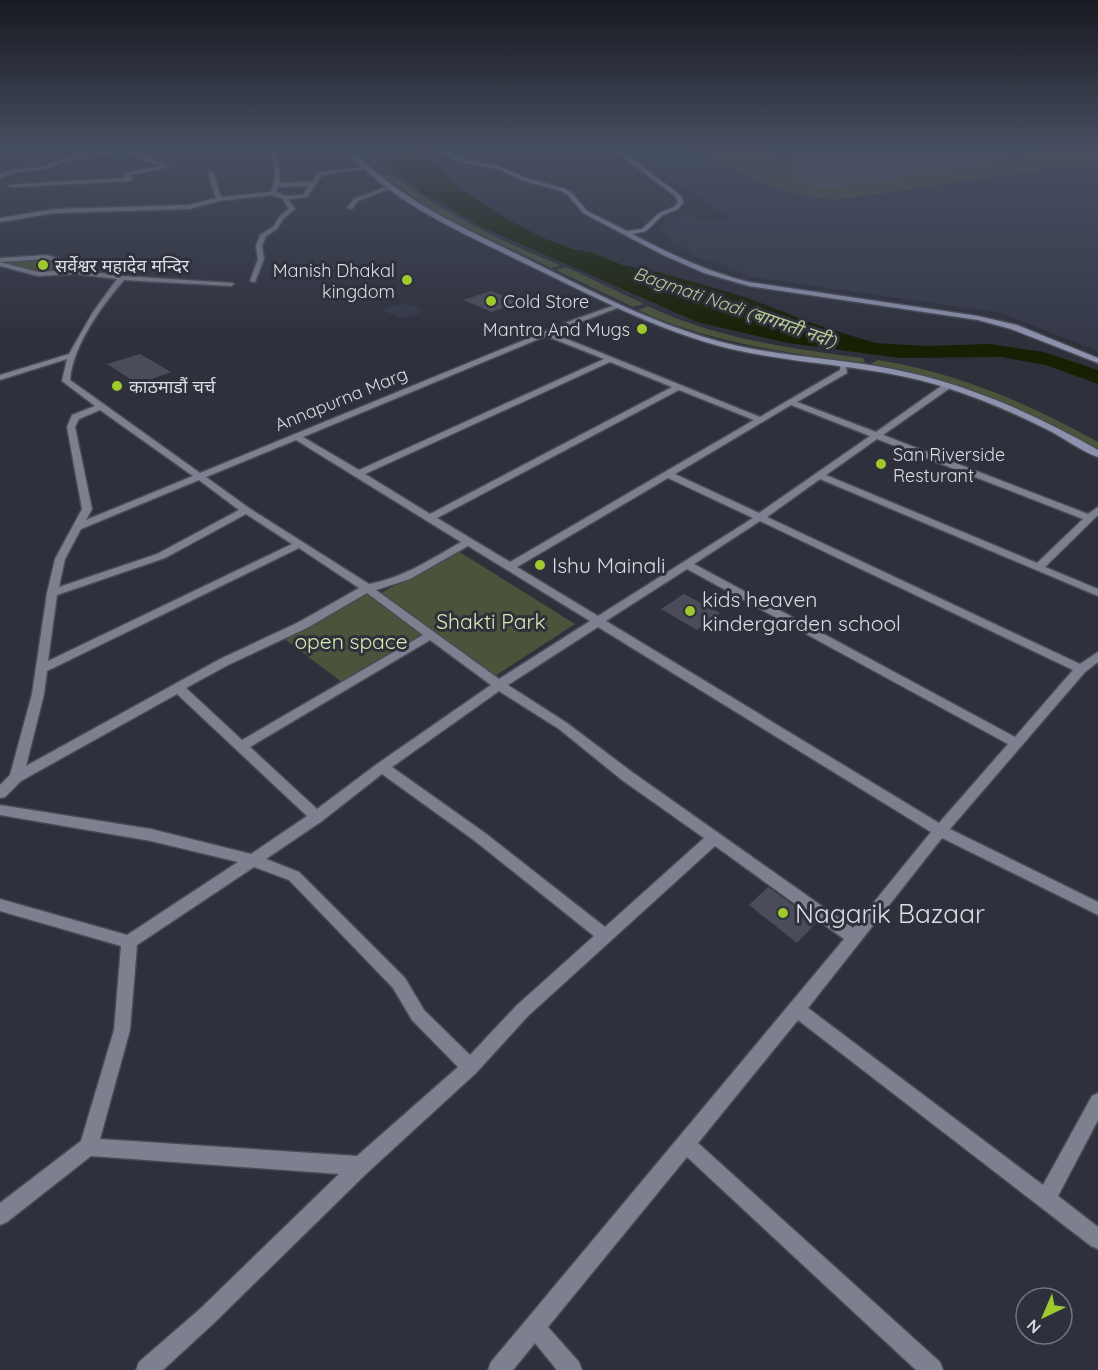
<svg xmlns="http://www.w3.org/2000/svg" width="1098" height="1370" font-family="Quicksand,'Noto Sans Devanagari',sans-serif">
  <style>
    .built { fill: #35394a }
    .green { fill: #4b543a }
    .water { fill: #172003 }
    .lines { fill: none; stroke-linecap: round; stroke-linejoin: round }
    .taxiway { fill: #585a66; fill-rule: evenodd }
    .runway { fill: #585a66; fill-rule: evenodd }
    .building { fill: #4a4c59 }
    .street-casing { stroke: #494b54; stroke-width: 3 }
    .secondary-casing { stroke: #494b54; stroke-width: 3 }
    .street { fill: #7d808e; fill-rule: evenodd }
    .secondary { fill: #8c91ac; fill-rule: evenodd }
    .poi-dot { fill: #9eca2e; stroke: #2e303c; stroke-width: 2 }
    .labels { text-anchor: middle; dominant-baseline: central; stroke-width: 6; stroke-linejoin: round; paint-order: stroke }
    .far-poi-label { font-size: 18px; fill: #dadce3; stroke: #2e303c; text-anchor: start }
    .far-water-label { font-size: 18px; font-style: italic; fill: #b7cc92; stroke: #2e303c }
    .far-street-label { font-size: 18px; fill: #dadce3; stroke: #2e303c }
    .poi-label { font-size: 21px; fill: #dadce3; stroke: #2e303c; text-anchor: start }
    .park-label { font-size: 21px; fill: #d6ecb1; stroke: #2e303c }
    .near-poi-label { font-size: 26px; fill: #dadce3; stroke: #2e303c; text-anchor: start }
  </style>
  <rect width="100%" height="100%" fill="#2e303c"/>
  <!-- built -->
  <g class="built">
    <path d="M632,148H1098V351L1001,313L751,277L715,262L693,257L684,248L673,245L669,237L659,230L672,219L680,217L691,216L705,221L729,218L639,156Z"/>
    <path d="M399,304L411,305L425,311L403,319L381,310Z"/>
  </g>
  <!-- green -->
  <g class="green">
    <path d="M689,148H773L775,153L836,180L1063,148H1098V162L836,200C782,196 736,173 689,148Z"/>
    <path d="M390,174C443,212 499,241 560,265L551,268L441,215L381,175Z"/>
    <path d="M47,257L73,265L74,270L39,273L0,264V260Z"/>
    <path d="M566,267L644,304L633,307L556,270Z"/>
    <path d="M648,306C716,339 789,348 863,358L865,363C787,353 710,343 638,310Z"/>
    <path d="M878,360C958,373 1028,403 1098,442V450C1025,406 954,381 871,364Z"/>
    <path d="M458,551L575,624L495,676L379,594Z"/>
    <path d="M366,591L429,636L347,686L286,640L299,628Z"/>
  </g>
  <!-- water -->
  <path class="water" d="M392,148H420L457,187L513,222L543,238L573,249L591,252L622,265L662,273L745,297L817,325L875,343L926,346L989,344L1044,352L1098,370V384L1046,365L1001,357L900,358L788,343L697,322L480,226L424,193L382,162L390,158L394,151Z"/>
  <g class="lines">
    <!-- taxiway -->
    <path class="taxiway" d="M801,148H828L818,159C834,165 857,169 874,164C891,159 904,147 923,152L927,157C922,164 914,165 907,168C872,185 834,185 798,168L792,157Z"/>
    <!-- runway -->
    <path class="runway" d="M838,148H1013L1004,161L982,166L825,188L802,183L793,169L802,155Z"/>
  </g>
  <!-- building -->
  <g class="building">
    <path d="M491,291L519,302L492,312L463,300Z"/>
    <path d="M140,354L171,372L138,384L107,364Z"/>
    <path d="M684,594L720,613L697,630L661,609Z"/>
    <path d="M768,887L817,922L797,943L749,905Z"/>
  </g>
  <g class="lines">
    <!-- street casing -->
    <g class="street-casing">
      <g id="street">
        <path d="M265,148H270C279,158 281,170 279,183L312,182L318,173L367,167L369,168L322,175L307,197L288,199L295,209L284,218L277,229L266,236L262,246L264,259L255,282L250,281L258,259L256,246L260,235L273,227L280,216L289,209L283,199L272,195L219,201L189,209L55,213L0,222V218L55,209L189,205L216,198L208,174L211,172L214,174L221,197L271,192C277,176 276,161 265,148ZM309,186L303,195L286,196L276,192L278,187Z"/>
        <path d="M125,149H132V151L169,167L130,175L132,179L129,181L11,187L8,185L126,178L125,173L161,166L126,152L73,159L44,169L14,172L0,178V174L13,170L41,167L72,157Z"/>
        <path d="M389,186L394,187L358,201L352,209L347,208L354,199Z"/>
        <path d="M47,255L75,264L78,270L122,276L233,283L234,284L231,286L124,280C101,307 73,345 70,380L200,473L573,320L618,304L621,306L620,307L552,333L760,417L840,370V363H846L847,373L797,402L876,432L944,384H950V388L883,435L1088,514L1098,507V515L1045,567L1098,589V596L820,479L767,517L1080,664L1098,652V662L1085,672L950,829L1098,902V915L942,838L808,1008L1043,1185L1092,1096L1098,1093V1120L1058,1196L1098,1227V1249L1091,1246L798,1020L698,1143L940,1362L943,1370H916L687,1157L548,1327L579,1362L582,1370H557L535,1343L513,1370H488L491,1362L527,1319L844,939L715,846L528,1016L476,1073L367,1173L214,1323L163,1370H136L139,1362L200,1309L339,1174L91,1156L7,1222L0,1225V1203L81,1141L114,1030L121,946L0,911V899L127,935L238,862L151,841L0,815V805L151,829L251,854L307,816L177,694L21,781L5,797L0,798V785L10,775L32,694L47,593L55,559L82,509L67,427L72,415L95,406L62,381L67,359L0,380V375L69,354L93,312L117,279L76,274L38,276L0,266V262L38,272L72,270L70,266L47,259L0,262V258ZM546,336L604,359L359,470L303,437ZM610,362L672,387L430,514L365,474ZM679,390L754,420L510,562L437,518ZM791,405L870,436L759,513L675,474ZM100,410L193,476L86,520L92,509L75,427L79,419ZM877,439L1083,519L1037,563L826,475ZM296,440L461,542C431,559 403,578 369,584L249,508L206,477ZM668,478L753,518L598,616L517,567ZM199,480L239,510L157,554L59,587L65,559L81,529ZM246,514L292,544L48,661L57,595L165,558ZM760,521L1073,670L1015,737L694,564ZM468,546L590,621L499,679L376,590L410,579ZM299,548L359,588L299,622L220,659L26,766L44,694L47,671ZM687,569L1008,744L939,823L606,621ZM367,593L423,635L242,740L186,688L228,665L307,628ZM598,627L931,832L853,928L632,772L567,723L508,685ZM430,640L491,685L377,764L317,809L250,747ZM499,691L559,729L622,780L704,838L605,927L485,833L392,767ZM382,774L475,841L594,936L516,1006L470,1055L424,1010L405,978L299,872L266,859L322,821ZM254,867L289,880L393,988L412,1020L458,1067L357,1156L100,1139L130,1030L137,945Z"/>
      </g>
    </g>
    <!-- secondary casing -->
    <g class="secondary-casing">
      <g id="secondary">
        <path d="M344,148H349C403,203 465,228 533,262C597,294 660,327 730,344C783,357 838,358 892,369C965,383 1033,413 1098,450V457C1080,451 1063,437 1046,429C1012,412 977,397 941,386C873,365 801,365 731,349C657,331 591,295 522,262C459,231 391,203 344,148Z"/>
        <path d="M438,148H443L464,160L499,166L529,179L565,189L572,193L587,211L627,231L642,229L659,213L674,207L678,202L675,196L619,154L616,148H620L623,152L679,194L684,202L678,209L663,215L646,231L632,234C670,254 708,272 749,282L978,316L1017,325L1098,358V363L1011,329L978,320L749,286L704,273L663,255L583,213L568,195L561,191L525,181L497,169L461,162L445,155Z"/>
      </g>
    </g>
    <!-- street -->
    <use href="#street" class="street"/>
    <!-- secondary -->
    <use href="#secondary" class="secondary"/>
  </g>
  <!-- sky -->
  <linearGradient id="sky" x2="0" y2="1"><stop stop-color="#191a21"/><stop offset="0.44" stop-color="#464e61"/><stop offset="1" stop-color="#464e61" stop-opacity="0"/></linearGradient>
  <rect width="1098" height="340" fill="url(#sky)"/>
  <!-- markers -->
  <g class="poi-dot">
    <circle cx="43" cy="265" r="6"/>
    <circle cx="407" cy="280" r="6"/>
    <circle cx="491" cy="301" r="6"/>
    <circle cx="642" cy="329" r="6"/>
    <circle cx="117" cy="386" r="6"/>
    <circle cx="881" cy="464" r="6"/>
    <circle cx="540" cy="565" r="6"/>
    <circle cx="690" cy="611" r="6"/>
    <circle cx="783" cy="913" r="6"/>
  </g>
  <g class="labels">
    <!-- far-poi labels -->
    <g class="far-poi-label">
      <text x="55" y="265">सर्वेश्वर महादेव मन्दिर</text>
      <text x="395" y="270" text-anchor="end">Manish Dhakal<tspan x="395" dy="21">kingdom</tspan></text>
      <text x="503" y="301">Cold Store</text>
      <text x="630" y="329" text-anchor="end">Mantra And Mugs</text>
      <text x="129" y="386">काठमाडौं चर्च</text>
      <text x="893" y="454">San Riverside<tspan x="893" dy="21">Resturant</tspan></text>
    </g>
    <!-- far-water labels -->
    <g class="far-water-label">
      <text transform="translate(735 307) rotate(19)">Bagmati Nadi (बागमती नदी)</text>
    </g>
    <!-- far-street labels -->
    <g class="far-street-label">
      <text transform="translate(341 399) rotate(-22)">Annapurna Marg</text>
    </g>
    <!-- poi labels -->
    <g class="poi-label">
      <text x="552" y="565">Ishu Mainali</text>
      <text x="702" y="599">kids heaven<tspan x="702" dy="24">kindergarden school</tspan></text>
    </g>
    <!-- park labels -->
    <g class="park-label">
      <text x="491" y="621">Shakti Park</text>
      <text x="351" y="641">open space</text>
    </g>
    <!-- near-poi labels -->
    <g class="near-poi-label">
      <text x="795" y="913">Nagarik Bazaar</text>
    </g>
  </g>
  <!-- north arrow -->
  <g transform="translate(1044 1316) rotate(224)"><circle r="28" fill="#2e303c" stroke="#73757f" stroke-width="1.5"/>
  <path d="M0-4.5L10 22L0 15L-10 22Z" fill="#9eca2e"/>
  <text y="-9" font-size="16" font-weight="bold" text-anchor="middle" fill="#dadce3">N</text>
  </g>
</svg>
